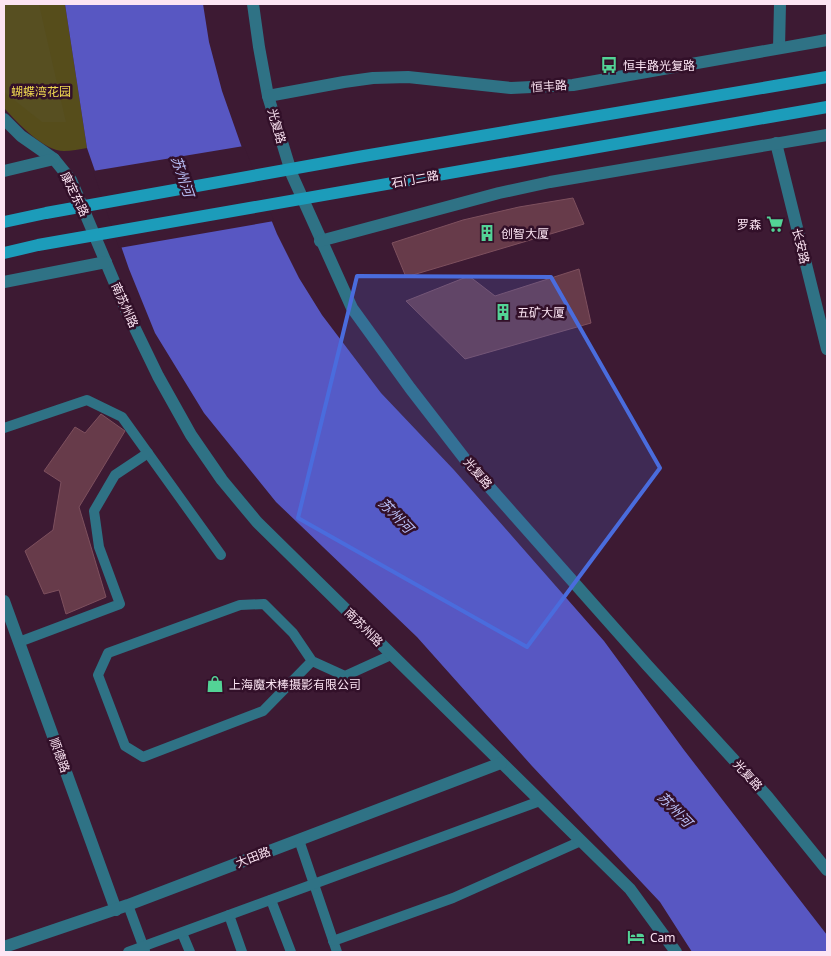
<svg xmlns="http://www.w3.org/2000/svg" width="831" height="956" font-family="'Noto Sans','Noto Sans SC',sans-serif">
  <style>
    .green { fill: #564d1b }
    .forest { fill: #574f21 }
    .water { fill: #5857c2 }
    .pier { fill: #3d1a33 }
    .building { fill: #673b4a; stroke: #7e505e }
    .lines { fill: none; stroke-linecap: round; stroke-linejoin: round }
    .service { stroke: #2f7285; stroke-width: 10 }
    .minor { stroke: #2f7285; stroke-width: 12 }
    .secondary { stroke: #1c9cba; stroke-width: 12 }
    .marked { fill: #4a6cdd; fill-opacity: 0.2; stroke: #4a6cdd; stroke-width: 4; stroke-linejoin: round }
    .labels { text-anchor: middle; dominant-baseline: central; stroke-width: 5; stroke-linejoin: round; paint-order: stroke }
    .poi-label { font-size: 12px; fill: #fce4f3; stroke: #321029; text-anchor: start }
    .street-label { font-size: 12px; fill: #fce4f3; stroke: #321029 }
    .park-label { font-size: 12px; fill: #f0d950; stroke: #321029 }
    .water-label { font-size: 14px; font-style: italic; fill: #b9bff6; stroke: #321029 }
  </style>
  <rect width="100%" height="100%" fill="#3d1a33"/>
  <!-- green -->
  <path class="green" d="M4,4H65L87,148C80,149 71,151 64,151C43,151 17,122 4,108Z"/>
  <!-- forest -->
  <path class="forest" d="M4,4H39L66,122H42L4,92Z"/>
  <!-- water -->
  <path class="water" d="M65,4H203L209,42L222,91L241,145L277,234L299,278L322,315L381,393L454,470L604,641L684,750L827,935V952H692L660,902L532,766L417,637L276,502L204,413L155,333L129,269L87,148Z"/>
  <!-- pier -->
  <path class="pier" d="M244,146L274,221L119,248L93,171Z"/>
  <!-- building -->
  <g class="building">
    <path d="M573,198L584,224L406,277L392,243L463,220L519,207Z"/>
    <path d="M579,269L591,323L465,359L406,301L469,276L495,296Z"/>
    <path d="M101,414L125,431L79,507L106,597L66,614L59,590L44,594L25,551L53,530L61,482L44,471L75,427L85,433Z"/>
  </g>
  <g class="lines">
    <!-- service -->
    <g class="service">
      <path d="M4,428L87,400L122,417L221,555"/>
      <path d="M19,642L120,604L99,547L94,511L115,475L148,453"/>
      <path d="M312,661L263,711L143,757L125,746L98,675L108,653L240,605L264,604L293,633L312,661L345,676L391,655"/>
      <path d="M299,840L337,952"/>
      <path d="M271,900L291,952"/>
      <path d="M128,905L145,951"/>
      <path d="M229,915L242,952"/>
      <path d="M182,933L190,952"/>
      <path d="M333,941L453,898L581,841"/>
      <path d="M128,952L540,801"/>
    </g>
    <!-- minor -->
    <g class="minor">
      <path d="M253,4L259,47L268,96L292,175L352,308L410,388L468,463L647,665L767,796L827,870"/>
      <path d="M779,48L780,4"/>
      <path d="M268,96L344,82L373,78L408,77L511,88L573,85L827,40"/>
      <path d="M4,119L21,136L54,159L71,180L127,312L158,376L191,435L222,480L257,522L630,889L676,952"/>
      <path d="M776,143L827,349"/>
      <path d="M4,171L54,159"/>
      <path d="M320,241L499,193L550,182L827,135"/>
      <path d="M4,282L106,262"/>
      <path d="M4,601L116,910"/>
      <path d="M4,947L128,905L501,763"/>
    </g>
    <!-- secondary -->
    <g class="secondary">
      <path d="M4,222L46,213L358,157L827,77"/>
      <path d="M4,253L38,245L827,107"/>
    </g>
  </g>
  <!-- marked area -->
  <path class="marked" d="M357,276L551,277L660,468L527,647L298,518Z"/>
  <!-- icons -->
  <defs>
    <g id="bus-bare" transform="scale(1.35)"><path d="M-5-6H5V4H4V6H2V4H-2V6H-4V4H-5ZM-3.5-4V0h7V-4ZM-3.5 1.2v1.5H-2V1.2ZM2 1.2v1.5H3.5V1.2Z" fill="#53d396" stroke="#321029" stroke-width="2.5" paint-order="stroke"/></g>
    <g id="supermarket-bare" transform="scale(1.35)"><path d="M-6-5.5h2.5l.6 2H6L4.5 2H-2.5L-4.4-4H-6ZM-1.5 3.2a1.3 1.3 0 1 0 .1 0ZM3 3.2a1.3 1.3 0 1 0 .1 0Z" fill="#53d396" stroke="#321029" stroke-width="2.5" paint-order="stroke"/></g>
    <g id="building-bare" transform="scale(1.35)"><path d="M-4-6H4V6H1V3H-1V6H-4ZM-2.5-4.3h1.7v1.8h-1.7ZM.8-4.3h1.7v1.8H.8ZM-2.5-1h1.7V.8h-1.7ZM.8-1h1.7V.8H.8Z" fill="#53d396" stroke="#321029" stroke-width="2.5" paint-order="stroke"/></g>
    <g id="shop-bare" transform="scale(1.35)"><path d="M-5-2.5h2.3a2.7 3.5 0 0 1 5.4 0H5L5.5 6h-11ZM-1.5-2.5h3a1.5 2.3 0 0 0-3 0Z" fill="#53d396" stroke="#321029" stroke-width="2.5" paint-order="stroke"/></g>
    <g id="hotel-bare" transform="scale(1.35)"><path d="M-6-4.5h1.5V1H6V5H4.5V3h-9V5H-6ZM-4 0a1.8 1.8 0 1 1 3.6 0ZM.5 0V-2.5h3Q6-2.5 6 0Z" fill="#53d396" stroke="#321029" stroke-width="2.5" paint-order="stroke"/></g>
  </defs>
  <g fill-rule="evenodd">
    <use href="#bus-bare" x="609" y="65"/>
    <use href="#supermarket-bare" x="775" y="224"/>
    <use href="#building-bare" x="487" y="233"/>
    <use href="#building-bare" x="503" y="312"/>
    <use href="#shop-bare" x="215" y="684"/>
    <use href="#hotel-bare" x="636" y="937"/>
  </g>
  <g class="labels">
    <!-- poi labels -->
    <g class="poi-label">
      <text x="623" y="65">恒丰路光复路</text>
      <text x="761" y="224" text-anchor="end">罗森</text>
      <text x="501" y="233">创智大厦</text>
      <text x="517" y="312">五矿大厦</text>
      <text x="229" y="684">上海魔术棒摄影有限公司</text>
      <text x="650" y="937">Cam</text>
    </g>
    <!-- street labels -->
    <g class="street-label">
      <text transform="translate(549 86) rotate(-4)">恒丰路</text>
      <text transform="translate(277 126) rotate(74)">光复路</text>
      <text transform="translate(415 179) rotate(-10)">石门二路</text>
      <text transform="translate(75 194) rotate(64)">康定东路</text>
      <text transform="translate(801 246) rotate(76)">长安路</text>
      <text transform="translate(125 305) rotate(66)">南苏州路</text>
      <text transform="translate(478 473) rotate(49)">光复路</text>
      <text transform="translate(364 627) rotate(45)">南苏州路</text>
      <text transform="translate(60 755) rotate(70)">顺德路</text>
      <text transform="translate(748 775) rotate(48)">光复路</text>
      <text transform="translate(253 857) rotate(-21)">大田路</text>
    </g>
    <!-- park labels -->
    <g class="park-label">
      <text x="41" y="91">蝴蝶湾花园</text>
    </g>
    <!-- water labels -->
    <g class="water-label">
      <text transform="translate(183 176) rotate(71)">苏州河</text>
      <text transform="translate(396 515) rotate(46)">苏州河</text>
      <text transform="translate(675 809) rotate(46)">苏州河</text>
    </g>
  </g>
  <!-- border -->
  <rect width="831" height="956" fill="none" stroke="#fce4f3" stroke-width="10"/>
</svg>
